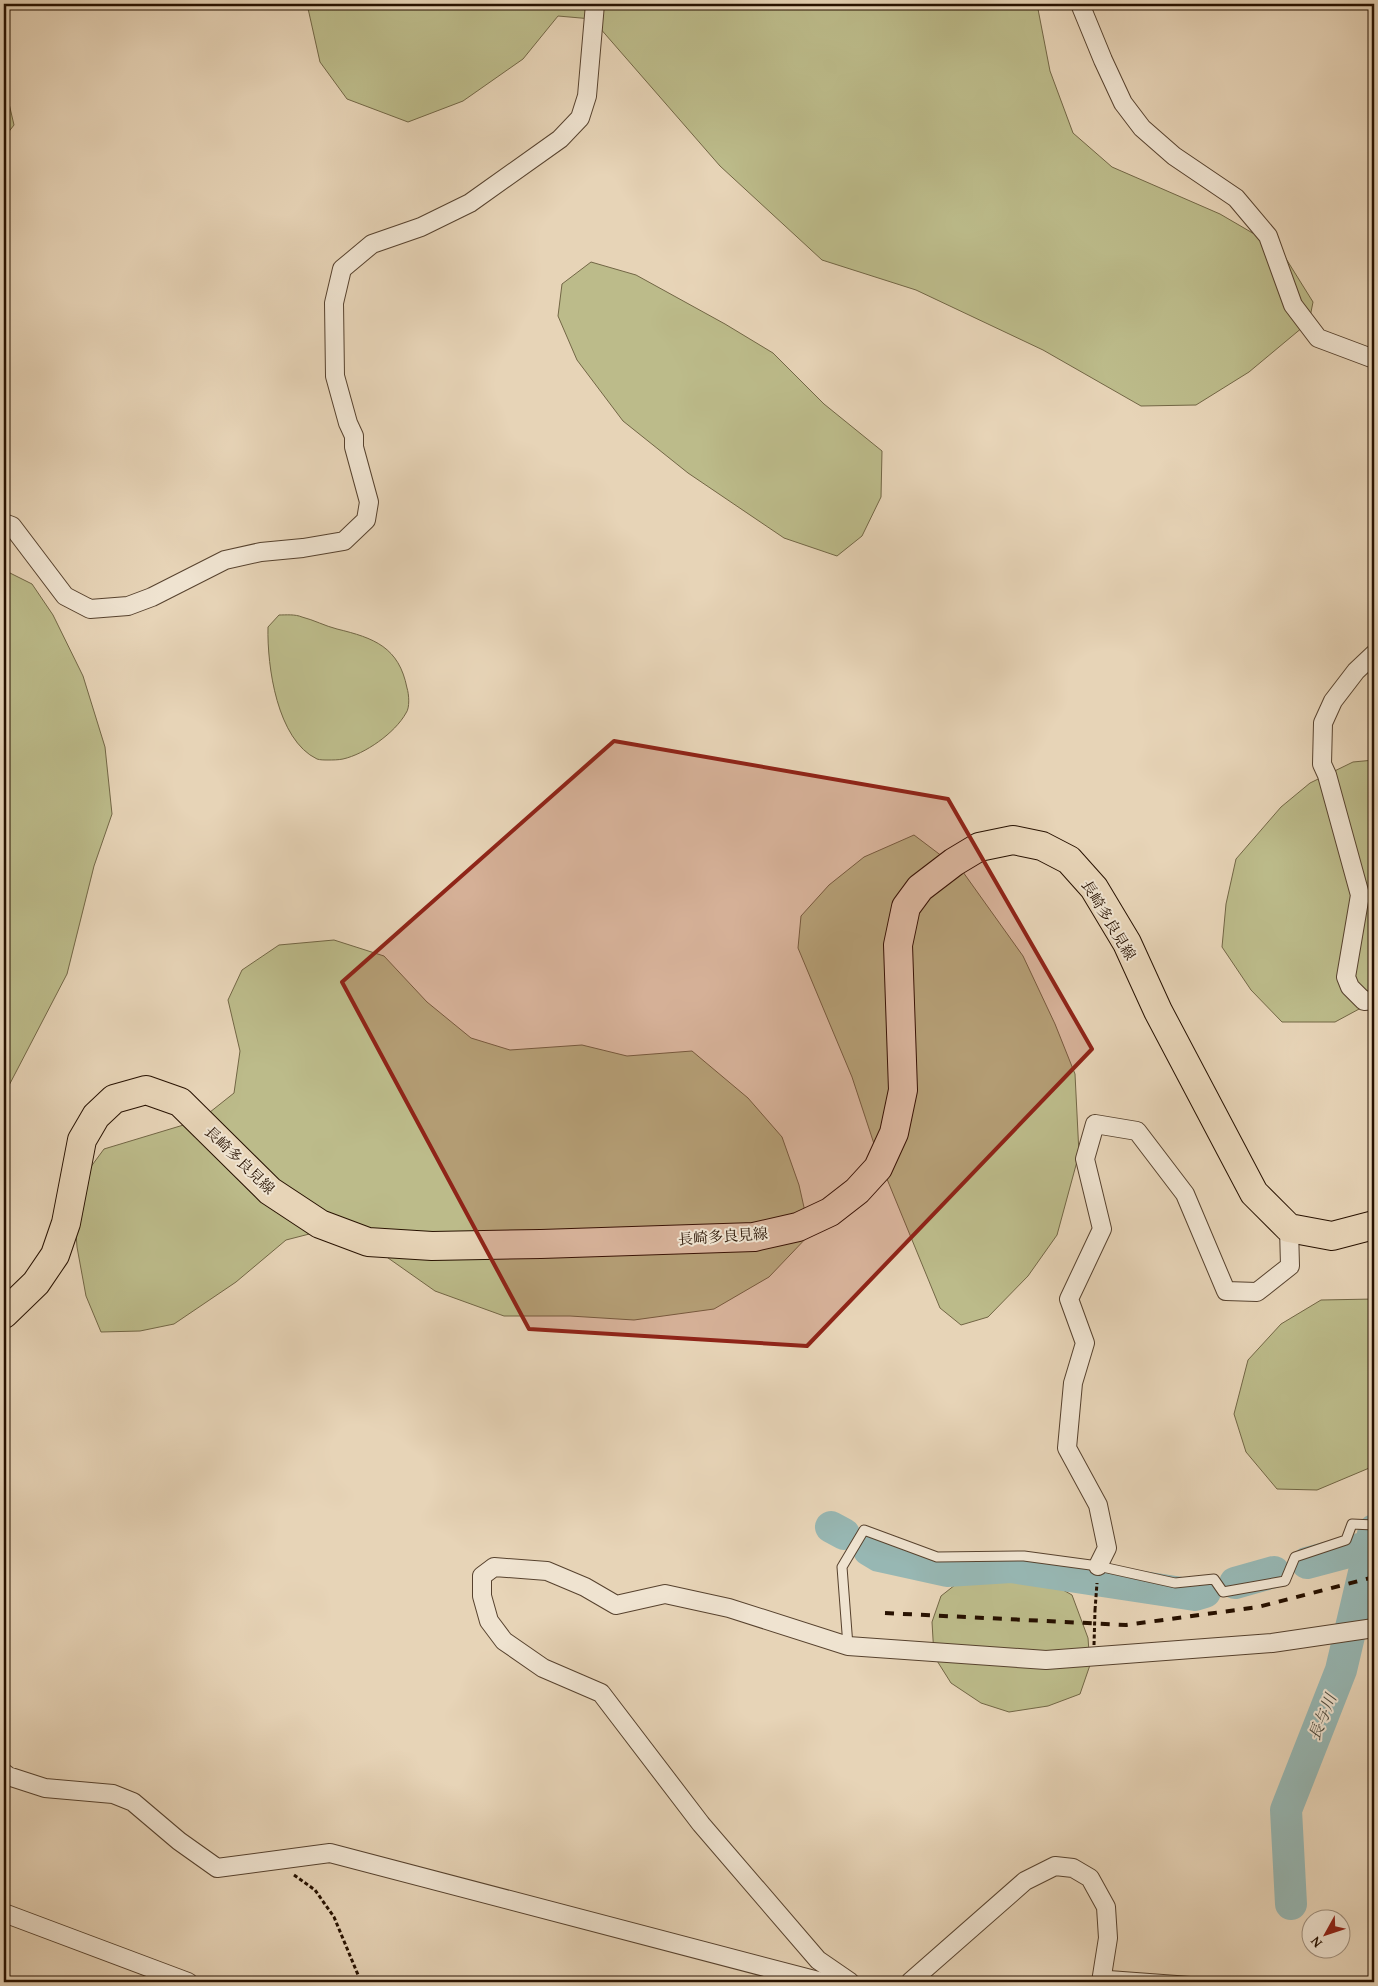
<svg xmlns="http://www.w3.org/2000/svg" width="1378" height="1986" font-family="'Gentium Book Plus','Noto Serif JP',serif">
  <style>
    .green { fill: #bcbb8a; stroke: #726645 }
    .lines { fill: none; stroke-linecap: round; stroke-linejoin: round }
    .river { stroke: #97b7b3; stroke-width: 32 }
    .service-casing { stroke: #57422e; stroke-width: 11 }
    .minor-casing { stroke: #57422e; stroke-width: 20 }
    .primary-casing { stroke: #271100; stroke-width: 30 }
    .path { stroke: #271100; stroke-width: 3; stroke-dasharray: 4 2.5; stroke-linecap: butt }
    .service { stroke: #efe3d0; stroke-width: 9 }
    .minor { stroke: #efe3d0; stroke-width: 18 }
    .primary { stroke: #e7d4b7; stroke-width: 28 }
    .rail { stroke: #271100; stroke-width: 4; stroke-dasharray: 9 9; stroke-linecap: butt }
    .path-bridge { stroke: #271100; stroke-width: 3; stroke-dasharray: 4 2.5; stroke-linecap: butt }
    .marked { fill: #8f2418; fill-opacity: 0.2; stroke: #8f2418; stroke-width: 4; stroke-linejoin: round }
    .labels { text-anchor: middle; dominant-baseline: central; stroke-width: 4; stroke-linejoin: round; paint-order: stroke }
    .street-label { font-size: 15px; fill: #271100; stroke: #efe3d0 }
    .water-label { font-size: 16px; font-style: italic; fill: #4e4b3f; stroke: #efe3d0 }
  </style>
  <rect width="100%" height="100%" fill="#e7d4b7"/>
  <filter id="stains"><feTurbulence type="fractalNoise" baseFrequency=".004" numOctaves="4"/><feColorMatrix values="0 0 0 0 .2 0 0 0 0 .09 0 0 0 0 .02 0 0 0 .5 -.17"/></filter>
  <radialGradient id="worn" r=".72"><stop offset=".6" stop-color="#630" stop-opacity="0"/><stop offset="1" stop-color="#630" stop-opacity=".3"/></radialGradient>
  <!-- green -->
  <g class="green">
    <path d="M307,4H1037L1050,71L1073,133L1112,167L1220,214L1280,249L1313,302L1309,322L1249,372L1196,405L1141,406L1043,350L916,290L822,260L720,166L592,19L558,16L523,59L463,101L408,122L347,99L320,62Z"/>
    <path d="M4,82L14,125L4,138Z"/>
    <path d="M591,262L636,275L725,324L773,353L824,404L882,451L881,497L862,536L837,556L784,538L688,473L623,421L577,360L558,316L562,284Z"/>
    <path d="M4,570L32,584L53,615L83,676L105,747L112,814L94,866L67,974L4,1095Z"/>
    <path d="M279,615C286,615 295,614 302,617C314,620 325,626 337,629C374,638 399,647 407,688C409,694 410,708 406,713C395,733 365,754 343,759C338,760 333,760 328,760C324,760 320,760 317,759C277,740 267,666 268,627Z"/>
    <path d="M1374,760V1001L1335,1022H1282L1251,990L1222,947L1226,904L1236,859L1281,807L1310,783L1353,762Z"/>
    <path d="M914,835L963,872L1023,956L1055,1024L1075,1074L1079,1154L1057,1235L1028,1276L988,1317L961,1325L940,1308L880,1162L852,1077L798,948L801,916L829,885L864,857Z"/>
    <path d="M334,940L384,956L427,1002L471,1038L510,1050L582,1045L627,1056L692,1051L748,1098L782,1137L799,1185L810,1234L769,1277L714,1309L634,1320L570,1316H504L435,1291L381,1253L321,1231L286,1240L236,1282L174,1324L140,1331L101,1332L86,1296L77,1247L73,1191L104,1149L200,1120L234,1093L240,1051L228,1000L242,970L279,945Z"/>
    <path d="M1374,1299V1466L1317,1490L1277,1489L1246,1452L1234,1414L1248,1360L1281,1324L1321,1300Z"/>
    <path d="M1003,1574L1040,1577L1072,1595L1088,1638L1090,1665L1080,1694L1048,1706L1009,1712L981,1703L951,1683L934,1656L932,1622L941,1596L960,1581Z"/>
  </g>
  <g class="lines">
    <!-- river -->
    <g class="river">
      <path d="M831,1527L844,1534"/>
      <path d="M869,1550L879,1556L947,1571L1011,1567L1195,1595L1205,1592"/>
      <path d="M1307,1563L1371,1546"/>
      <path d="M1235,1583L1274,1572"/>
      <path d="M1291,1904L1286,1810L1341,1670L1374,1530"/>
    </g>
    <!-- service casing -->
    <g class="service-casing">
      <g id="service">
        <path d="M848,1646L842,1567L864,1530L937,1557L1024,1556L1098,1566L1175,1583L1214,1579L1223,1592L1285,1581L1295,1557L1346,1540L1352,1524L1374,1525"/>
        <path d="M1102,1975L1197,1982"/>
      </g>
    </g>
    <!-- minor casing -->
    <g class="minor-casing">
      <g id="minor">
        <path d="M1080,4L1103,60L1123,103L1142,128L1174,156L1236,198L1268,236L1293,305L1318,338L1374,359"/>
        <path d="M4,523L12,526L65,596L90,609L128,606L152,597L225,560L261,552L303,548L344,541L366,520L369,502L354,447V436L348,423L335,376L334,303L342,269L372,244L421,227L470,203L560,139L580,118L587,96L595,4"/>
        <path d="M1374,654L1356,671L1333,701L1323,723L1322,764L1327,775L1360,895L1346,977L1350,987L1364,1001L1374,1000"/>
        <path d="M1098,1566L1107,1548L1098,1505L1067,1448L1073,1383L1085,1343L1069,1299L1102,1229L1085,1159L1095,1124L1137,1131L1185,1194L1226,1291L1257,1292L1290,1266L1289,1228"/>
        <path d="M4,1773L8,1776L45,1788L113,1794L133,1802L179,1841L217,1868L330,1853L822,1982"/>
        <path d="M4,1913L188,1982"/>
        <path d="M850,1982L818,1960L701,1824L601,1693L543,1668L504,1641L489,1621L482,1596V1576L494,1567L547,1571L585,1587L616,1605L665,1594L729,1608L848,1646L1046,1660L1272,1643L1374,1628"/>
        <path d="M910,1982L1025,1881L1055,1866L1073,1868L1090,1878L1106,1907L1108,1938L1101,1982"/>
      </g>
    </g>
    <!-- primary casing -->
    <g class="primary-casing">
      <path id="primary" d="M4,1314L36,1283L55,1255L66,1223L82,1140L96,1116L114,1099L146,1090L180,1102L270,1191L320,1224L368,1242L432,1246L541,1244L754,1237L798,1227L830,1212L857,1191L878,1168L894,1133L903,1090L898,945L906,907L920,888L954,862L979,847L1013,840L1042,846L1069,860L1094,888L1127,943L1158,1011L1254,1193L1289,1228L1332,1236L1374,1225"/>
    </g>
    <!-- path -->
    <g class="path">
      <path d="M1095,1610L1097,1583"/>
      <path d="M294,1875L315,1890L334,1917L361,1982"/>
    </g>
    <!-- service -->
    <use href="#service" class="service"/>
    <!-- minor -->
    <use href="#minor" class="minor"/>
    <!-- primary -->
    <use href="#primary" class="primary"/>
    <!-- rail -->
    <path class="rail" d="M885,1613L1126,1625L1258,1607L1374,1577"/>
    <!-- path-bridge -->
    <path class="path-bridge" d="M1094,1645L1095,1610"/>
  </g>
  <!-- marked area -->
  <path class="marked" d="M614,741L948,799L1092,1049L807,1346L529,1329L342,982Z"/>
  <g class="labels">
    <!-- street labels -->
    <g class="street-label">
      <text transform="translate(1109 920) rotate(59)">長崎多良見線</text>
      <text transform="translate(240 1160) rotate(44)">長崎多良見線</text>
      <text transform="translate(723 1236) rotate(-4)">長崎多良見線</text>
    </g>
    <!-- water labels -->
    <g class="water-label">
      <text transform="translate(1322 1717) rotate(-68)">長与川</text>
    </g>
  </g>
  <!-- margin -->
  <rect width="1378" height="1986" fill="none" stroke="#e7d4b7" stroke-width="20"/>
  <rect x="5" y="5" width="1368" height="1976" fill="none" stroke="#271100" stroke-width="2.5"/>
  <rect x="10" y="10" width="1358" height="1966" fill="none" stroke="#271100"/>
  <!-- north arrow -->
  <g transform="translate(1326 1934) rotate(230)"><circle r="24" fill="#efe3d0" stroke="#9f8f7d"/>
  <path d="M0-4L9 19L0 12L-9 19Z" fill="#8f2418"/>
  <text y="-8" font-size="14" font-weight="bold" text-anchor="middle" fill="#271100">N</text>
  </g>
  <rect width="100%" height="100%" filter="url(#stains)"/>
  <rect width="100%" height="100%" fill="url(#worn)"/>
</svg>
